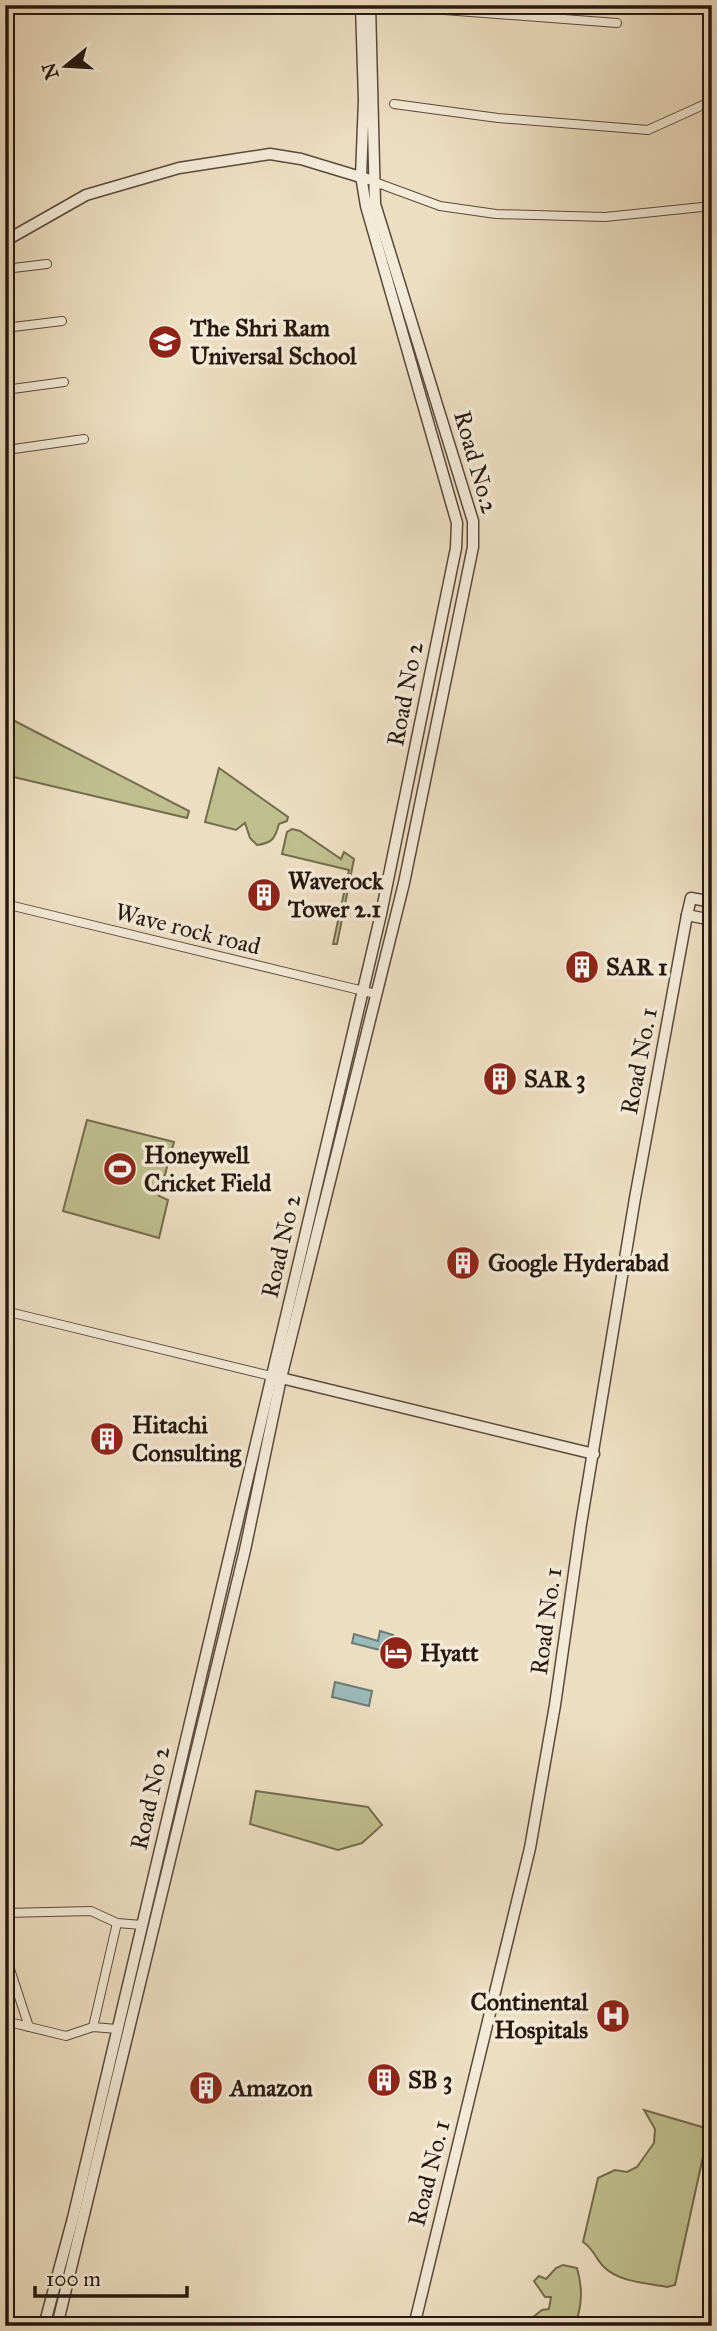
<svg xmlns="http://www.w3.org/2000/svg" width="717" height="2331" font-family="'IM FELL Great Primer',serif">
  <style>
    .green { fill: #bfbf8e; stroke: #736c4e; stroke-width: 2 }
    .water { fill: #9bbbba; stroke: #6d7a75; stroke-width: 2 }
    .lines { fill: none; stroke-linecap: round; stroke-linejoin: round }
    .minor-casing { stroke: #584a3b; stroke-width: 10 }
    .tertiary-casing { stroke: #584a3b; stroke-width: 13 }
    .minor { stroke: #f3ead7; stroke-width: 8 }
    .tertiary { stroke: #f3ead7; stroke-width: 10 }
    .labels { text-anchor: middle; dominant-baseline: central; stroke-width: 7; stroke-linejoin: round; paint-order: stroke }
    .poi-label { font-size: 24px; font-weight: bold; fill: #27180e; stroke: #f3ead7; text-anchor: start }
    .street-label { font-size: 24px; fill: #27180e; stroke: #f3ead7 }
  </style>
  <rect width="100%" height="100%" fill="#eddec1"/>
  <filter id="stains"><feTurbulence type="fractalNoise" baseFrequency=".00286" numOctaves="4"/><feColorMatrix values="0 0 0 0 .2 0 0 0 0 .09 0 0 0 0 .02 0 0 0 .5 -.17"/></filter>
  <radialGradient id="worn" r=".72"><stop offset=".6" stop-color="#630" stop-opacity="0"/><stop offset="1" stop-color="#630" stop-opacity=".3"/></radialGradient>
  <!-- green -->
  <g class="green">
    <path d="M5,716L189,811L187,818L5,775Z"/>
    <path d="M219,768L288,817L287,821L279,824C275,838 273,843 257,845L250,838L245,823L236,830L205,822Z"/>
    <path d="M292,829L300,831L341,859L344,852L354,859L337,944H333L349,870L282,854L287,832Z"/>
    <path d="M87,1120L174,1142L159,1196L168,1200L159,1238L63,1211Z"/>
    <path d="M256,1791L368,1807L382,1825L362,1843L338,1850L250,1824Z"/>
    <path d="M644,2110L709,2129L675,2285L667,2287C646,2283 619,2282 604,2267C595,2258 594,2249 583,2242L598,2178L615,2170L627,2172L637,2167L654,2143L655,2129Z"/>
    <path d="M563,2265L577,2268C583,2289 582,2305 575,2326H537L533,2317L542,2310L549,2309L551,2297H545L534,2281L539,2276L546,2279L556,2268Z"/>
  </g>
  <!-- water -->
  <g class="water">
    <path d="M380,1631L393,1635L388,1652L352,1643L354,1634L378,1641Z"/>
    <path d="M335,1682L372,1691L369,1706L332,1697Z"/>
  </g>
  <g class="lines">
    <!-- minor casing -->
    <g class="minor-casing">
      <g id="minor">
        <path d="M378,5L617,23"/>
        <path d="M394,104L498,118L648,130L712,101"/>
        <path d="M372,181L440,206L496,214L605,217L712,206"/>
        <path d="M5,269L47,264"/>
        <path d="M5,328L62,321"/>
        <path d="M5,390L64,382"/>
        <path d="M5,423L7,450L84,439"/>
        <path d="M5,904L376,994"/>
        <path d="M5,1311L271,1376"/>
        <path d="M5,1913L91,1911L117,1923L142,1925"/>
        <path d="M5,1954L29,2027"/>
        <path d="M5,2021L66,2036L93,2027L117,2029"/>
        <path d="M93,2027L117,1923"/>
      </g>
    </g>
    <!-- tertiary casing -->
    <g class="tertiary-casing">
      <g id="tertiary">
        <path d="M5,241L86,195L179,168L270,154L301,159L367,179"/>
        <path d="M687,915L712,920"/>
        <path d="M277,1377L594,1454"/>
        <path d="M44,2326L73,2218L381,914L456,548L457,523L366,206L361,176L364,100L361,5"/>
        <path d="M57,2326L245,1550L281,1378L404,883L473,547V521L375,204L370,5"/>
        <path d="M414,2326L530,1848L555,1705L581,1524L635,1198L687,915L691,898L712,902"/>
      </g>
    </g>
    <!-- minor -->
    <use href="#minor" class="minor"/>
    <!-- tertiary -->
    <use href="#tertiary" class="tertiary"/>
  </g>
  <!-- icons -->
  <defs>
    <g id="school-disc" transform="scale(1.75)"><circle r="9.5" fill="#8f2418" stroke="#f3ead7"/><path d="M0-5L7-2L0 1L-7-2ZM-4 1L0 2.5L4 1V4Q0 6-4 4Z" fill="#fff"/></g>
    <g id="building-disc" transform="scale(1.75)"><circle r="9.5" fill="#8f2418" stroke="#f3ead7"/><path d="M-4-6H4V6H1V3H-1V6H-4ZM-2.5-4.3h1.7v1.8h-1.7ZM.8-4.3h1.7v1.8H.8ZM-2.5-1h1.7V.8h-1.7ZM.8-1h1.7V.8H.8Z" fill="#fff"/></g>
    <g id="stadium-disc" transform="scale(1.75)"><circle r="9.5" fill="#8f2418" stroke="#f3ead7"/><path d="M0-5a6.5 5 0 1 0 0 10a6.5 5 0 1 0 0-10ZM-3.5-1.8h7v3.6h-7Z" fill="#fff"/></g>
    <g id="hotel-disc" transform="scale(1.75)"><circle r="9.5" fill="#8f2418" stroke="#f3ead7"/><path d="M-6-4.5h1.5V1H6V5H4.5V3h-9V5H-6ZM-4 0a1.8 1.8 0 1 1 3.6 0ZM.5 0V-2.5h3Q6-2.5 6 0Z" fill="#fff"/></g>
    <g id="hospital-disc" transform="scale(1.75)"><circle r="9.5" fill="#8f2418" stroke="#f3ead7"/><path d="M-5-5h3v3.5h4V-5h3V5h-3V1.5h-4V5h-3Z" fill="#fff"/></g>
  </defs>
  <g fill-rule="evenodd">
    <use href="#school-disc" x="165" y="342"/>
    <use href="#building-disc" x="264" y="895"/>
    <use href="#building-disc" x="582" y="967"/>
    <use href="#building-disc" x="500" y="1079"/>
    <use href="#stadium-disc" x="120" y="1169"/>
    <use href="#building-disc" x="463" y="1263"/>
    <use href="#building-disc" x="107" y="1439"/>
    <use href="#hotel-disc" x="396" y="1653"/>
    <use href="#hospital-disc" x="613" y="2016"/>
    <use href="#building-disc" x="384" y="2080"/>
    <use href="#building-disc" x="206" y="2088"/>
  </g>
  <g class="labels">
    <!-- poi labels -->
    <g class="poi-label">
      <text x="190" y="328">The Shri Ram<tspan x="190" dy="28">Universal School</tspan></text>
      <text x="288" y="881">Waverock<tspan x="288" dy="28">Tower 2.1</tspan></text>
      <text x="606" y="967">SAR 1</text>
      <text x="524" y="1079">SAR 3</text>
      <text x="144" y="1155">Honeywell<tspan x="144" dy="28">Cricket Field</tspan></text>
      <text x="488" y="1263">Google Hyderabad</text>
      <text x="132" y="1425">Hitachi<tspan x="132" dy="28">Consulting</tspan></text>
      <text x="420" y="1653">Hyatt</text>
      <text x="588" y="2002" text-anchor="end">Continental<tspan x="588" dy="28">Hospitals</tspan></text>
      <text x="408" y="2080">SB 3</text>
      <text x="230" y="2088">Amazon</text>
    </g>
    <!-- street labels -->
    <g class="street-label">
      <text transform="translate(476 462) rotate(74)">Road No.2</text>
      <text transform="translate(405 694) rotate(-79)">Road No 2</text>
      <text transform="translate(188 929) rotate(14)">Wave rock road</text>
      <text transform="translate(639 1061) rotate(-79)">Road No. 1</text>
      <text transform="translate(281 1246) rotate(-77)">Road No 2</text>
      <text transform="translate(546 1621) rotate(-82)">Road No. 1</text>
      <text transform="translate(150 1798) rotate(-77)">Road No 2</text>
      <text transform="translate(429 2173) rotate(-76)">Road No. 1</text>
    </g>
  </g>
  <!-- margin -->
  <rect width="717" height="2331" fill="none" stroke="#eddec1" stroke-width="28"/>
  <rect x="7" y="7" width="703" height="2317" fill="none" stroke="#27180e" stroke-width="3.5"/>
  <rect x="14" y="14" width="689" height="2303" fill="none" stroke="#27180e" stroke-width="2"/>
  <!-- north arrow -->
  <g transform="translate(66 66) rotate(252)" stroke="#f3ead7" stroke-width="5" paint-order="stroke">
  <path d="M0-5L12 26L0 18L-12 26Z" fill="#27180e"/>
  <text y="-10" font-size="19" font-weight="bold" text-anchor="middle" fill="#27180e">N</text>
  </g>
  <!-- scale -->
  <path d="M35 2286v10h152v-10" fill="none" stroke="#27180e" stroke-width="3.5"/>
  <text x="46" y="2286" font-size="21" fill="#27180e" stroke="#f3ead7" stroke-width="5" paint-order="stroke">100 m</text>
  <rect width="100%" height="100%" filter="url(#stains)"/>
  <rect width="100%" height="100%" fill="url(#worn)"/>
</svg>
